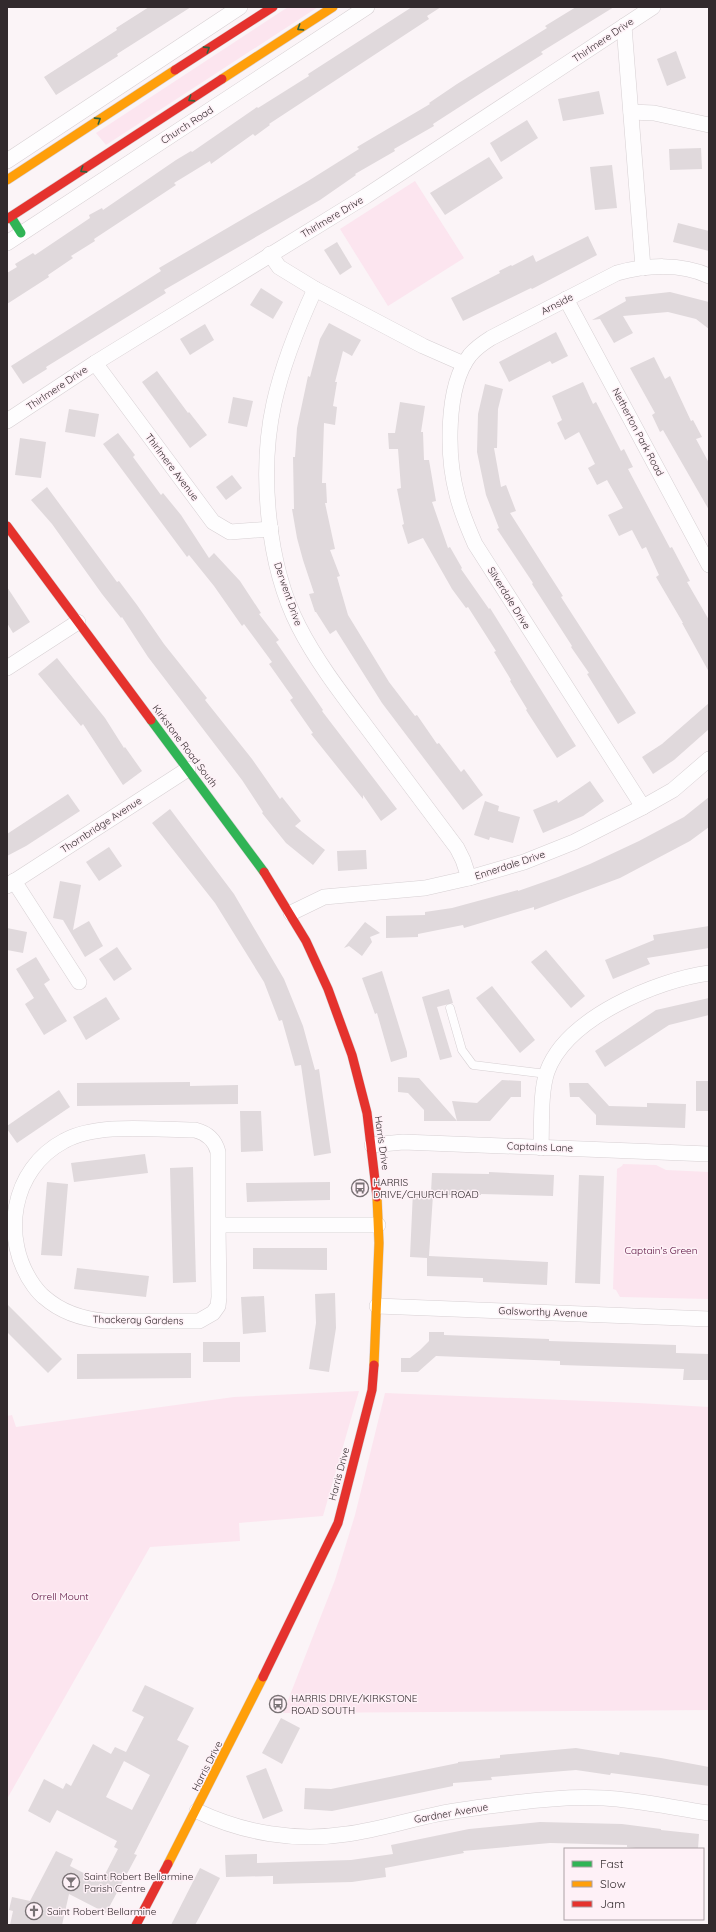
<svg xmlns="http://www.w3.org/2000/svg" width="716" height="1932" font-family="Quicksand,sans-serif">
  <style>
    .green { fill: #fce5ef }
    .building { fill: #e0d9dc; fill-rule: evenodd }
    .lines { fill: none; stroke-linecap: round; stroke-linejoin: round }
    .lane-casing { stroke: #d7d0d3; stroke-width: 9 }
    .street-casing { stroke: #d7d0d3; stroke-width: 16 }
    .fast-casing { stroke: #d7d0d3; stroke-width: 10 }
    .slow-casing { stroke: #d7d0d3; stroke-width: 10 }
    .jam-casing { stroke: #d7d0d3; stroke-width: 10 }
    .lane { stroke: #fefdfe; stroke-width: 8 }
    .street { stroke: #fefdfe; stroke-width: 15 }
    .fast { stroke: #30b455; stroke-width: 9 }
    .slow { stroke: #ff9f0a; stroke-width: 9 }
    .jam { stroke: #e5322d; stroke-width: 9 }
    .oneway { stroke: #31613d }
    .labels { text-anchor: middle; dominant-baseline: central; stroke-width: 3; stroke-linejoin: round; paint-order: stroke }
    .street-label { font-size: 10px; fill: #322a2d; stroke: #fef1f7 }
    .poi-label { font-size: 10px; fill: #322a2d; stroke: #fef1f7; text-anchor: start }
    .park-label { font-size: 10px; fill: #560a39; stroke: #fef1f7 }
  </style>
  <rect width="100%" height="100%" fill="#fbf4f7"/>
  <!-- green -->
  <g class="green">
    <path d="M288,7H318L106,145L96,133Z"/>
    <path d="M415,181L464,258L388,306L340,229Z"/>
    <path d="M623,1164L656,1165L666,1170L709,1172V1299L620,1297L616,1290L613,1289L617,1169L622,1166Z"/>
    <path d="M359,1391L323,1516L239,1523L240,1541L150,1547L7,1799V1416L12,1415L16,1427L234,1397Z"/>
    <path d="M385,1393L638,1403L709,1407V1710L283,1713L335,1580L355,1515Z"/>
  </g>
  <!-- building -->
  <g class="building">
    <path d="M149,7H191L117,54L118,56L56,95L44,77L117,30L116,28Z"/>
    <path d="M412,7H441L427,16L429,19L269,124L270,125L255,136L253,134L211,164L210,161L174,183L176,185L94,239L95,241L71,256L73,258L48,275L49,277L7,304V273L17,267L15,264L33,253L35,255L90,218L89,215L102,208L103,210L176,160L191,151L192,152L257,107L258,108L309,76L308,74Z"/>
    <path d="M576,7H614L541,52L543,54L478,95L433,124L434,126L394,149L395,151L355,174L356,175L320,200L164,290L166,293L46,367L47,369L23,384L11,366L161,271L159,268L308,181L359,149L357,147L430,104L429,103L457,84L547,28L545,26Z"/>
    <path d="M676,51L686,78L667,86L657,59Z"/>
    <path d="M599,91L604,114L563,121L558,99Z"/>
    <path d="M527,120L538,138L501,162L490,143Z"/>
    <path d="M701,148L702,169L670,170L669,149Z"/>
    <path d="M489,157L503,178L445,215L430,193Z"/>
    <path d="M612,165L617,208L595,210L590,167Z"/>
    <path d="M678,223L709,231V251L673,242Z"/>
    <path d="M588,236L597,255L532,289L531,288L463,321L451,298L500,273L499,271L511,265L512,266L533,255L536,262Z"/>
    <path d="M337,242L352,267L340,275L324,250Z"/>
    <path d="M261,288L283,302L273,319L250,305Z"/>
    <path d="M670,292L709,302V329L696,319L668,312L623,316L633,333L614,343L600,319L592,320L626,301L625,297Z"/>
    <path d="M329,323L361,340L352,356L343,351L335,382H337L333,406L337,407L335,425L324,423L322,483H326L327,503H325L335,549L330,550L340,576L337,577L348,615L389,682L415,716L417,715L437,744L439,743L461,772L464,769L483,795L463,810L382,703L336,630L330,634L316,612H315L309,594L314,593L303,560L297,538L292,509H294L293,457H295L297,428L308,376L310,377L320,339Z"/>
    <path d="M205,324L214,340L190,355L180,339Z"/>
    <path d="M556,332L568,356L552,364L550,361L509,382L499,362Z"/>
    <path d="M654,357L665,379L670,376L691,421L693,420L702,437L696,439L709,463V510L663,430L660,432L652,415L655,413L630,368Z"/>
    <path d="M157,371L188,413L189,412L207,435L190,448L142,382Z"/>
    <path d="M583,382L593,404L596,402L621,451L624,449L633,467L628,469L670,548L672,547L690,581L687,582L709,620V672L682,623H683L656,577L659,575L646,547L642,549L632,530L619,536L608,515L623,508L607,480L597,485L588,468L595,464L579,432L565,440L557,423L562,420L552,396Z"/>
    <path d="M485,384L503,389L498,409L497,448H494L501,487L506,485L516,511L510,513L545,568L563,596L561,597L636,713L618,724L587,674L589,673L571,647L572,646L532,584L533,583L497,529L499,528L486,495L477,452L478,414Z"/>
    <path d="M233,397L253,401L247,427L228,423Z"/>
    <path d="M400,402L425,406L421,432H423L424,460H429L436,501L432,502L448,548L450,547L462,568L461,569L489,609L490,608L576,746L557,758L526,710L527,709L510,681L511,680L494,652L496,651L468,607L466,608L452,589L423,538L408,544L402,525L404,524L397,489L401,488L398,449H389L388,433H395Z"/>
    <path d="M69,409L99,414L95,437L65,432Z"/>
    <path d="M118,433L135,455L133,457L161,495L163,493L181,515L209,558L214,553L240,581L261,613L259,614L279,640L276,642L323,710L322,711L397,809L381,821L363,795V799L311,734L313,733L290,700L293,698L269,664L272,662L244,624L242,626L214,586L189,555L187,557L103,444Z"/>
    <path d="M20,438L46,442L41,478L15,475Z"/>
    <path d="M232,475L242,488L226,500L216,487Z"/>
    <path d="M47,487L117,582L119,581L137,605L164,644L207,698L205,700L252,759L280,799L282,797L301,821L295,826L325,850L313,865L286,843L262,813L263,812L242,780L148,657L122,617L121,618L102,594L52,524L31,500Z"/>
    <path d="M7,587L30,622L13,633L7,623Z"/>
    <path d="M57,658L105,718L124,748L125,747L142,771L123,785L83,724L81,726L38,674Z"/>
    <path d="M709,703V729L674,760L653,774L642,757L662,744Z"/>
    <path d="M590,781L604,801L583,816L543,833L533,810L557,800L558,803Z"/>
    <path d="M68,794L80,811L26,846L7,856V834Z"/>
    <path d="M709,797V827L690,841L620,878L534,910V907L464,928L463,925L418,934V937L386,938V916L425,915V912L452,908L518,890V891L558,877L590,864L639,841L684,817Z"/>
    <path d="M485,801L499,806L498,811L520,817L513,843L490,837L489,840L474,835Z"/>
    <path d="M170,809L234,894L284,979L303,1026L315,1070L319,1069L331,1153L314,1156L301,1065L295,1066L282,1020L279,1021L264,982L215,903L152,823Z"/>
    <path d="M109,847L122,866L99,881L86,862Z"/>
    <path d="M366,850L367,869L338,871L337,851Z"/>
    <path d="M60,881L81,885L73,930L89,921L103,946L85,957L63,920L53,918Z"/>
    <path d="M365,922L380,933L370,937L372,942L362,956L349,946L344,948Z"/>
    <path d="M709,926V948L647,958L650,964L613,979L605,960L654,940L653,935Z"/>
    <path d="M7,928L27,932L23,953L7,950Z"/>
    <path d="M117,947L132,969L114,981L99,959Z"/>
    <path d="M546,950L585,996L571,1008L531,962Z"/>
    <path d="M36,957L50,980L44,984L67,1021L44,1035L25,1004L34,998L16,969Z"/>
    <path d="M382,971L407,1052V1057L391,1062L377,1013L375,1014L362,978Z"/>
    <path d="M492,986L535,1040L520,1053L476,998Z"/>
    <path d="M449,989L453,1003L437,1007L452,1057L440,1060L422,997Z"/>
    <path d="M106,997L120,1019L86,1040L73,1017Z"/>
    <path d="M709,998V1015L669,1025L605,1067L595,1051L656,1010Z"/>
    <path d="M398,1077L419,1078L457,1121H424V1110L408,1093L398,1092Z"/>
    <path d="M502,1080L521,1081V1097H511L490,1121H457L452,1101L477,1103Z"/>
    <rect x="696" y="1081" width="13" height="30"/>
    <path d="M190,1082V1086L238,1085V1104L77,1106V1083Z"/>
    <path d="M569,1083H588L609,1106L647,1107V1103L686,1104L685,1128L596,1125V1115L579,1097H570Z"/>
    <path d="M59,1090L70,1107L17,1143L7,1129V1126Z"/>
    <path d="M240,1111H261L263,1151L241,1152Z"/>
    <path d="M145,1154L148,1173L74,1182L71,1163Z"/>
    <path d="M193,1167L196,1282L173,1283L170,1168Z"/>
    <path d="M489,1172L554,1175L553,1196L481,1194V1195H433L429,1256L548,1262L547,1285L483,1282V1278L427,1276V1258L410,1257L413,1191L431,1192L432,1173L489,1174Z"/>
    <path d="M579,1175L604,1176L600,1284L575,1283Z"/>
    <path d="M47,1182L68,1184L62,1256L41,1255Z"/>
    <path d="M330,1182V1200L247,1202L246,1183Z"/>
    <path d="M253,1248H327V1270L253,1269Z"/>
    <path d="M77,1268L149,1276L146,1297L74,1289Z"/>
    <path d="M335,1293L336,1328L329,1372L309,1369L316,1323L315,1294Z"/>
    <path d="M264,1296L266,1332L243,1334L241,1297Z"/>
    <path d="M7,1304L62,1359L48,1373L7,1332Z"/>
    <path d="M429,1332H444V1335L549,1339V1341L676,1345V1353L709,1354V1380H683L684,1369L560,1365V1361L436,1356L418,1372H401V1358H410L420,1350L429,1341Z"/>
    <rect x="203" y="1342" width="37" height="20"/>
    <path d="M191,1353V1378L77,1379V1354Z"/>
    <path d="M145,1685L194,1708L177,1740L189,1746L134,1854L137,1855L106,1913L69,1894L62,1925H10L13,1911L9,1910L12,1897L30,1901L56,1851L73,1859L70,1866L101,1882L118,1849L114,1847L117,1841L57,1810L50,1823L28,1811L44,1779L63,1789L66,1783L71,1786L93,1744L111,1754L115,1747L126,1752L144,1717L132,1711ZM124,1761L150,1775L132,1810L106,1797Z"/>
    <path d="M281,1718L300,1728L282,1764L262,1753Z"/>
    <path d="M576,1748L619,1755L620,1752L661,1758L709,1767V1786L611,1773L610,1775L576,1770L491,1777L492,1780L453,1783V1786L332,1811L304,1809L305,1788L331,1789L458,1763V1762L500,1758V1755Z"/>
    <path d="M266,1768L283,1811L263,1819L246,1776Z"/>
    <path d="M540,1822L622,1824L661,1829V1830L699,1834L698,1849H645L627,1847V1845L550,1843L463,1851L464,1853L385,1868L386,1877L352,1882L273,1884V1876L226,1877L225,1855L257,1854V1863L351,1860L393,1854L391,1845L469,1829Z"/>
    <path d="M200,1868L220,1878L200,1916L195,1925H171Z"/>
  </g>
  <g class="lines">
    <!-- lane casing -->
    <g class="lane-casing">
      <path id="lane" d="M450,1008L462,1050L473,1065L547,1074"/>
    </g>
    <!-- street casing -->
    <g class="street-casing">
      <g id="street">
        <path d="M624,26L643,268"/>
        <path d="M631,112L654,113L709,125"/>
        <path d="M7,161L240,7"/>
        <path d="M7,243L367,7"/>
        <path d="M270,254L279,267L315,289L423,346L464,364"/>
        <path d="M315,289C298,326 283,363 274,403C259,471 267,565 299,627C317,662 341,693 365,725C396,766 426,807 457,848L463,860L469,878"/>
        <path d="M566,299L709,565"/>
        <path d="M95,363L213,522L230,532L271,529"/>
        <path d="M7,421L95,363L366,196L653,7"/>
        <path d="M7,668L78,622"/>
        <path d="M643,807L475,544C468,528 461,512 457,495C447,458 445,387 470,355C476,348 483,343 491,338L617,273C646,265 681,263 709,276"/>
        <path d="M14,881L79,982"/>
        <path d="M7,886L188,769"/>
        <path d="M291,913L324,897L425,888L469,878L524,862L574,842L643,807L673,790L709,759"/>
        <path d="M372,1145L403,1142L709,1154"/>
        <path d="M541,1148C542,1125 540,1093 547,1072C566,1018 657,980 709,973"/>
        <path d="M218,1225L219,1297L218,1306L213,1313L199,1321H105C82,1319 61,1312 44,1297C40,1294 37,1290 34,1286C0,1239 11,1169 64,1141C98,1122 156,1130 195,1130C207,1133 215,1140 218,1152V1225H378"/>
        <path d="M377,1306L709,1319"/>
        <path d="M197,1811C243,1833 296,1842 347,1834C378,1830 408,1820 438,1814C463,1809 488,1806 513,1803C543,1799 574,1796 604,1798C639,1800 674,1808 709,1813"/>
      </g>
    </g>
    <!-- fast casing -->
    <g class="fast-casing">
      <g id="fast">
        <path d="M11,217L21,233"/>
        <path d="M151,720L264,872"/>
      </g>
    </g>
    <!-- slow casing -->
    <g class="slow-casing">
      <g id="slow">
        <path d="M222,79L333,7"/>
        <path d="M7,180L175,70"/>
        <path d="M374,1365L379,1243L377,1197"/>
        <path d="M168,1864L263,1677"/>
      </g>
    </g>
    <!-- jam casing -->
    <g class="jam-casing">
      <g id="jam">
        <path d="M175,70L273,7"/>
        <path d="M7,219L222,79"/>
        <path d="M7,526L151,720"/>
        <path d="M264,872L306,941L328,989L352,1055L367,1113L377,1197"/>
        <path d="M263,1677L338,1523L372,1390L374,1365"/>
        <path d="M136,1925L168,1864"/>
      </g>
    </g>
    <!-- lane -->
    <use href="#lane" class="lane"/>
    <!-- street -->
    <use href="#street" class="street"/>
    <!-- fast -->
    <use href="#fast" class="fast"/>
    <!-- slow -->
    <use href="#slow" class="slow"/>
    <!-- jam -->
    <use href="#jam" class="jam"/>
  </g>
  <!-- one-way arrows -->
  <defs><path id="oneway-chevron" d="M-2-3.5L2.5 0L-2 3.5" fill="none" stroke-width="1.6" stroke-linecap="round" stroke-linejoin="round"/></defs>
  <g class="oneway">
    <use href="#oneway-chevron" transform="translate(300 28) rotate(147)"/>
    <use href="#oneway-chevron" transform="translate(207 49) rotate(-33)"/>
    <use href="#oneway-chevron" transform="translate(191 99) rotate(147)"/>
    <use href="#oneway-chevron" transform="translate(98 120) rotate(-33)"/>
    <use href="#oneway-chevron" transform="translate(83 170) rotate(147)"/>
  </g>
  <!-- icons -->
  <defs>
    <g id="bus-ring" transform="scale(0.9)"><circle r="9.5" fill="#fef1f7" stroke="#787174" stroke-width="1.5"/><path d="M-5-6H5V4H4V6H2V4H-2V6H-4V4H-5ZM-3.5-4V0h7V-4ZM-3.5 1.2v1.5H-2V1.2ZM2 1.2v1.5H3.5V1.2Z" fill="#787174"/></g>
    <g id="bar-ring" transform="scale(0.9)"><circle r="9.5" fill="#fef1f7" stroke="#787174" stroke-width="1.5"/><path d="M-6-5H6L.8 .8V4.5H3.5V6h-7V4.5H-.8V.8Z" fill="#787174"/></g>
    <g id="church-ring" transform="scale(0.9)"><circle r="9.5" fill="#fef1f7" stroke="#787174" stroke-width="1.5"/><path d="M-1.2-6h2.4v3.5h3.3v2.4h-3.3V6h-2.4V-.1h-3.3v-2.4h3.3Z" fill="#787174"/></g>
  </defs>
  <g fill-rule="evenodd">
    <use href="#bus-ring" x="360" y="1188"/>
    <use href="#bus-ring" x="278" y="1704"/>
    <use href="#bar-ring" x="71" y="1882"/>
    <use href="#church-ring" x="34" y="1911"/>
  </g>
  <g class="labels">
    <!-- street labels -->
    <g class="street-label">
      <text transform="translate(603 40) rotate(-34)">Thirlmere Drive</text>
      <text transform="translate(187 125) rotate(-33)">Church Road</text>
      <text transform="translate(332 217) rotate(-31)">Thirlmere Drive</text>
      <text transform="translate(557 304) rotate(-27)">Arnside</text>
      <text transform="translate(57 388) rotate(-34)">Thirlmere Drive</text>
      <text transform="translate(638 432) rotate(62)">Netherton Park Road</text>
      <text transform="translate(172 467) rotate(53)">Thirlmere Avenue</text>
      <text transform="translate(288 594) rotate(71)">Derwent Drive</text>
      <text transform="translate(509 598) rotate(58)">Silverdale Drive</text>
      <text transform="translate(185 746) rotate(53)">Kirkstone Road South</text>
      <text transform="translate(101 825) rotate(-33)">Thornbridge Avenue</text>
      <text transform="translate(510 865) rotate(-18)">Ennerdale Drive</text>
      <text transform="translate(382 1143) rotate(82)">Harris Drive</text>
      <text transform="translate(540 1147) rotate(2)">Captains Lane</text>
      <text transform="translate(543 1312) rotate(2)">Galsworthy Avenue</text>
      <text transform="translate(138 1320) rotate(1)">Thackeray Gardens</text>
      <text transform="translate(339 1474) rotate(-75)">Harris Drive</text>
      <text transform="translate(207 1766) rotate(-63)">Harris Drive</text>
      <text transform="translate(451 1813) rotate(-10)">Gardner Avenue</text>
    </g>
    <!-- poi labels -->
    <g class="poi-label">
      <text x="373" y="1182">HARRIS<tspan x="373" dy="12">DRIVE/CHURCH ROAD</tspan></text>
      <text x="291" y="1698">HARRIS DRIVE/KIRKSTONE<tspan x="291" dy="12">ROAD SOUTH</tspan></text>
      <text x="84" y="1876">Saint Robert Bellarmine<tspan x="84" dy="12">Parish Centre</tspan></text>
      <text x="47" y="1911">Saint Robert Bellarmine</text>
    </g>
    <!-- park labels -->
    <g class="park-label">
      <text x="661" y="1250">Captain's Green</text>
      <text x="60" y="1596">Orrell Mount</text>
    </g>
  </g>
  <!-- border -->
  <rect width="716" height="1932" fill="none" stroke="#322a2d" stroke-width="16"/>
  <!-- legend -->
  <rect x="564" y="1848" width="140" height="72" fill="#fef1f7" stroke="#aca1a6"/>
  <rect x="572" y="1861" width="20" height="6" fill="#30b455" stroke="#aca1a6"/>
  <text x="600" y="1868" font-size="12" fill="#322a2d">Fast</text>
  <rect x="572" y="1881" width="20" height="6" fill="#ff9f0a" stroke="#aca1a6"/>
  <text x="600" y="1888" font-size="12" fill="#322a2d">Slow</text>
  <rect x="572" y="1901" width="20" height="6" fill="#e5322d" stroke="#aca1a6"/>
  <text x="600" y="1908" font-size="12" fill="#322a2d">Jam</text>
</svg>
